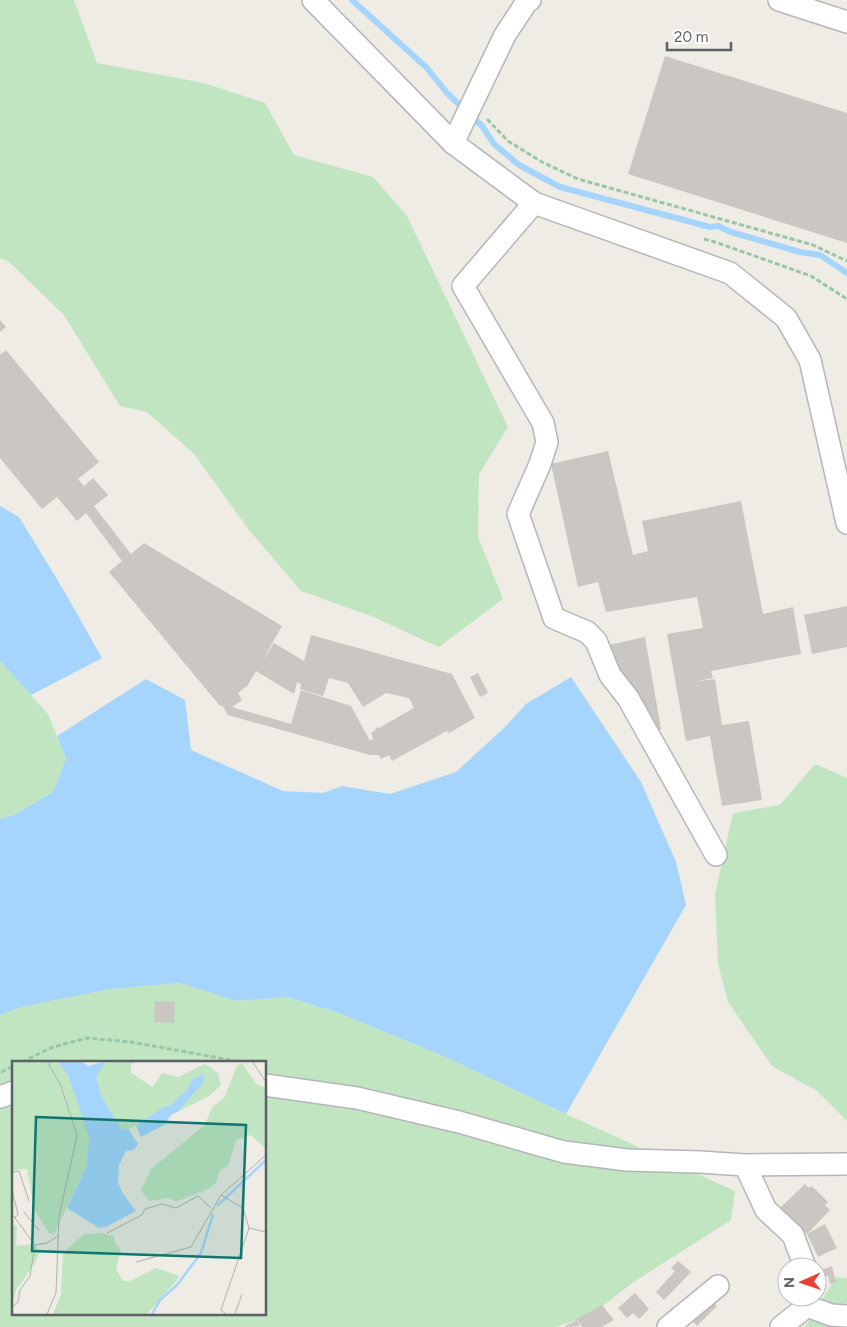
<svg xmlns="http://www.w3.org/2000/svg" width="847" height="1327" font-family="Figtree,sans-serif">
  <style>
    .green { fill: #c1e5c1; fill-rule: evenodd }
    .water { fill: #a5d5fd }
    .lines { fill: none; stroke-linecap: round; stroke-linejoin: round }
    .stream { stroke: #a5d5fd; stroke-width: 6 }
    .building { fill: #cac6c1; fill-rule: evenodd }
    .street-casing { stroke: #b4b6ba; stroke-width: 24 }
    .path { stroke: #9ac6a7; stroke-width: 3; stroke-dasharray: 5 2.5; stroke-linecap: butt }
    .street { stroke: #fff; stroke-width: 21 }
    .inset-river { fill: none; stroke: #a5d5fd; stroke-width: 2.5 }
    .inset-road { fill: none; stroke: #b0b0ad; stroke-width: 1 }
    .view { fill: #0f766e; fill-opacity: 0.15; stroke: #0f766e; stroke-width: 2.5 }
    .inset-edge { fill: none; stroke: #5c5f64; stroke-width: 2.5 }
  </style>
  <rect width="100%" height="100%" fill="#eeece4"/>
  <!-- green -->
  <g class="green">
    <path d="M0,0H74L97,63L204,83L265,103L294,155L373,177L407,216L508,427L479,474L478,537L503,599L439,647L371,616L301,591L249,530L194,454L147,412L120,406L64,315L8,261L0,258Z"/>
    <path d="M0,661L48,714L66,758L53,792L14,815L0,819Z"/>
    <path d="M815,764L847,778V1121L817,1091L772,1066L728,1002L718,964L715,894L733,813L780,805Z"/>
    <path d="M181,983L237,1001L287,997L336,1012L445,1057L566,1114L735,1191L731,1220L632,1283L590,1316L555,1327H0V1015L22,1007L110,989ZM14,1062H265V1313H14Z"/>
    <path d="M836,1277L847,1278V1327H805Z"/>
  </g>
  <!-- water -->
  <g class="water">
    <path d="M0,506L19,517L63,589L102,658L31,695L0,661Z"/>
    <path d="M571,677L641,782L676,862L686,905L566,1114L445,1057L336,1012L287,997L237,1001L180,983L110,989L22,1007L0,1015V819L14,815L53,792L66,758L57,736L146,679L185,700L191,750L283,791L323,793L342,786L390,794L456,772L504,728L526,704Z"/>
  </g>
  <g class="lines">
    <!-- stream -->
    <path class="stream" d="M352,0L427,68L447,93L482,126L494,144L519,165L560,187L710,227L718,226L731,232L800,252L820,255L847,273"/>
  </g>
  <!-- building -->
  <g class="building">
    <path d="M665,56L847,113V243L628,174Z"/>
    <path d="M0,320L6,327L0,332Z"/>
    <path d="M6,350L99,462L78,479L84,486L93,478L108,495L94,506L131,554L144,543L282,626L261,663L274,643L304,661L311,635L452,674L475,718L449,733L447,731L392,761L389,755L381,759L379,755H370L228,715L222,705L220,706L109,572L110,571L122,561L86,513L77,521L57,497L42,509L0,458V355ZM256,671L294,694L297,682L301,684L300,689L323,696L329,678L348,683L363,707L386,693L409,698L414,708L379,728L378,727L375,729L376,730L371,733L373,738L370,741L351,706L301,690L291,724L232,707L242,700L238,693L248,685Z"/>
    <path d="M608,451L633,555L648,551L642,521L741,501L763,614L793,607L801,654L711,671L713,678L692,682L715,679L722,725L749,721L762,800L722,806L710,736L686,741L667,634L703,628L697,597L606,612L598,582L578,587L551,464Z"/>
    <path d="M847,606V647L812,654L804,615Z"/>
    <path d="M645,637L661,729L649,735L605,657L609,645Z"/>
    <path d="M478,673L488,693L480,697L470,677Z"/>
    <path d="M155,1001L175,1002L174,1023L154,1022Z"/>
    <path d="M805,1184L809,1188L812,1186L828,1202L825,1205L830,1210L807,1234L780,1208Z"/>
    <path d="M825,1224L837,1248L818,1257L807,1234Z"/>
    <path d="M678,1261L691,1272L664,1300L656,1292L675,1271L671,1268Z"/>
    <path d="M832,1266L836,1282L830,1284L828,1276L823,1278L821,1270Z"/>
    <path d="M635,1293L649,1309L639,1319L633,1313L627,1318L618,1308Z"/>
    <path d="M711,1301L717,1306L697,1326L692,1321Z"/>
    <path d="M602,1305L614,1320L602,1327H582L577,1319Z"/>
    <path d="M577,1320L580,1326L566,1327L565,1326Z"/>
  </g>
  <g class="lines">
    <!-- street casing -->
    <g class="street-casing">
      <g id="street">
        <path d="M313,0L453,143L534,203L730,273L786,318L810,360L847,523"/>
        <path d="M779,0L847,22"/>
        <path d="M453,143L505,35L526,3L530,0"/>
        <path d="M534,203L463,286L543,423L547,442L540,464L518,514L554,618L587,632L596,641L610,675L628,698L716,855"/>
        <path d="M265,1085L357,1098L459,1122L564,1152L627,1160L700,1162L745,1165L847,1164"/>
        <path d="M0,1097L14,1092"/>
        <path d="M745,1165L766,1210L793,1235L805,1267"/>
        <path d="M807,1306L831,1315L847,1316"/>
        <path d="M668,1327L718,1286"/>
        <path d="M781,1327L807,1306V1297"/>
      </g>
    </g>
    <!-- path -->
    <g class="path">
      <path d="M487,119L508,141L542,162L578,179L813,245L847,261"/>
      <path d="M704,239L718,243L811,276L847,299"/>
      <path d="M22,1062L53,1047L87,1038L131,1042L242,1062"/>
      <path d="M1,1072L14,1066"/>
    </g>
    <!-- street -->
    <use href="#street" class="street"/>
  </g>
  <!-- overview -->
  <g transform="translate(12 1061)">
    <rect width="254" height="254" fill="#eeece4"/>
    <path d="M0,0H46L57,16L75,62L78,87L75,104L42,173L37,172L23,150L15,108L0,109ZM94,0H124L119,4V12L141,26L150,12L166,16L193,3L206,12L209,24L197,35L167,50L191,22L175,29L159,44L114,70L109,68L89,34L84,16ZM230,2L244,23L254,27V88L239,74L224,79L216,105L208,109L204,122L198,127L164,141L156,137L137,140L129,129L139,108L193,64L200,46L212,37L225,5ZM1,164L5,165L4,185L20,183L28,189L23,202L4,229L0,246ZM89,172L102,175L103,182L109,188L104,208L111,220H118L144,207L167,215L165,219L135,253H41L49,233L51,192L72,173Z" fill="#c1e5c1"/>
    <path d="M46,0H69L76,5L94,0L84,16L89,34L109,68L117,69L126,83L122,89L114,90L107,104L106,121L110,131L124,150L94,166L87,167L55,147L75,104L77,76L57,16ZM193,13L191,22L167,50L159,54L152,64L129,76L124,65L151,46L159,44L175,29L180,18Z" fill="#a5d5fd"/>
    <path class="inset-river" d="M205,145L254,99M140,253L148,239L165,224L189,192L201,153"/>
    <path class="inset-road" d="M35,0L49,25L65,74L47,156L44,232L35,253M240,0L254,21M0,111L7,110L17,140M0,129L6,153L3,157M209,134L231,147L237,167L209,249L214,253M12,151L27,170M0,153L23,184L35,182L46,175M237,167L254,171M95,172L130,154L133,148L150,143L164,147L186,135L199,147M124,201L179,186L209,134L254,94M0,246L6,241L8,229L18,215L23,184M223,253L230,233"/>
    <path class="view" d="M24,56L234,64L229,197L20,190Z"/>
    <rect width="254" height="254" class="inset-edge"/>
  </g>
  <!-- north arrow -->
  <g transform="translate(802 1282) rotate(268)"><circle r="24" fill="#ffffff" stroke="#bebfc1"/>
  <path d="M0-4L9 19L0 12L-9 19Z" fill="#e54233"/>
  <text y="-8" font-size="14" font-weight="bold" text-anchor="middle" fill="#5c5f64">N</text>
  </g>
  <!-- scale -->
  <path d="M667 42v8h64v-8" fill="none" stroke="#5c5f64" stroke-width="2.5"/>
  <text x="674" y="42" font-size="15" fill="#5c5f64" stroke="#ffffff" stroke-width="4" paint-order="stroke">20 m</text>
</svg>
